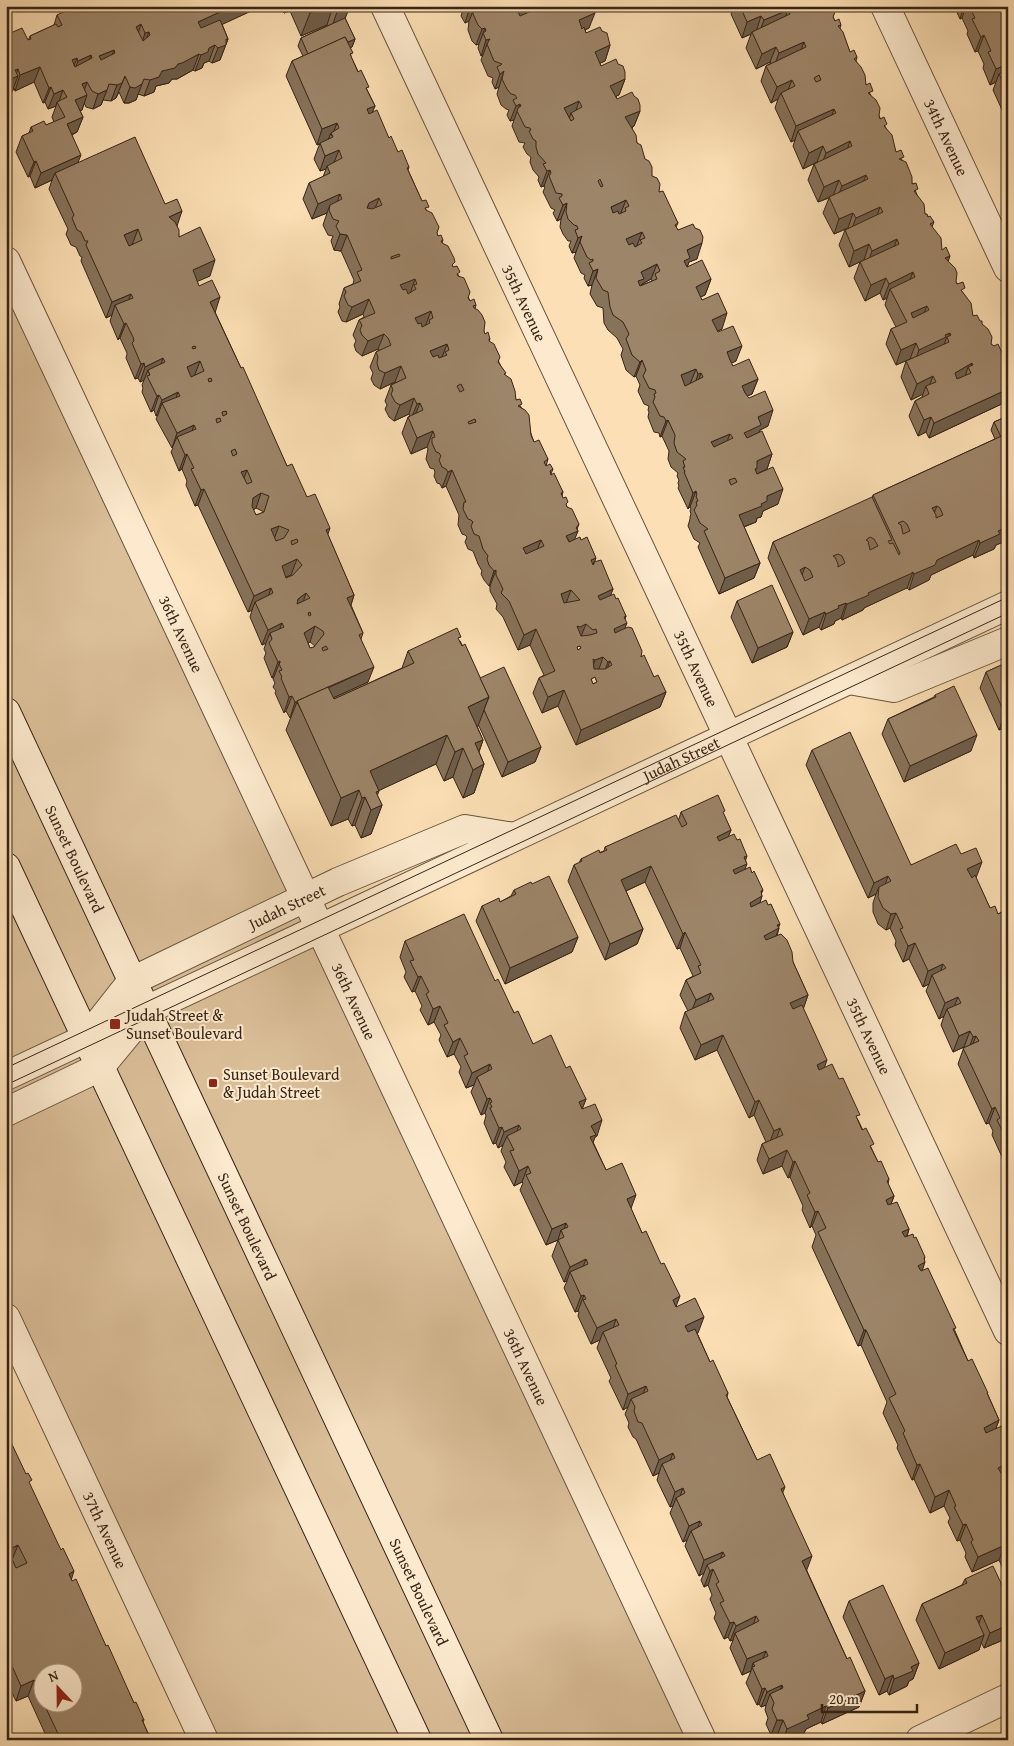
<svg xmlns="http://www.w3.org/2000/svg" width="1014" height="1746" font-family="'Gentium Book Plus',serif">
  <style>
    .green { fill: #dbbf99; stroke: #897258 }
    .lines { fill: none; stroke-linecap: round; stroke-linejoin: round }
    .minor-casing { stroke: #68533e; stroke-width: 30 }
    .tertiary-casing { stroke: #68533e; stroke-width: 30 }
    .secondary-casing { stroke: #372417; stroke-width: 30 }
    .minor { stroke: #fdeace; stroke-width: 28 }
    .tertiary { stroke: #fdeace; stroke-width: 28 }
    .secondary { stroke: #fdeace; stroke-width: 28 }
    .tram { stroke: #372417; stroke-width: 1 }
    .wall { fill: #87725a; stroke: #372417; fill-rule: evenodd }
    .shaded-wall { fill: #6e5d4a; stroke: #372417 }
    .building { fill: #9d8569; stroke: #372417; fill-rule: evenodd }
    .poi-dot { fill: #8f2418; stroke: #fdeace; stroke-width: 2 }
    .labels { text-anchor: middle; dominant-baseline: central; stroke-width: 4; stroke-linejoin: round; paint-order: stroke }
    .street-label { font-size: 16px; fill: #372417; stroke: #fdeace }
    .poi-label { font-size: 16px; fill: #372417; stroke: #fdeace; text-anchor: start }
  </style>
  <rect width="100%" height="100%" fill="#fcdfb4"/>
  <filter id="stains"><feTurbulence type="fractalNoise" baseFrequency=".004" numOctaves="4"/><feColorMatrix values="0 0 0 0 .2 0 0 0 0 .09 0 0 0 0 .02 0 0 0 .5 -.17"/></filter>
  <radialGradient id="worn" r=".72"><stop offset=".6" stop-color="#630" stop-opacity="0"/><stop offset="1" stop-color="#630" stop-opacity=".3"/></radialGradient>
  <!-- green -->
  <path class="green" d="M6,261L701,1740H204L6,1319Z"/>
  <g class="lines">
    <!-- minor casing -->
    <g class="minor-casing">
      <g id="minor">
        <path id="s1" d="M385,6L1008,1331"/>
        <path id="s2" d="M885,6L1008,268"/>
        <path id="s3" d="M6,261L702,1740"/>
        <path id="s4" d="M6,1318L204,1740"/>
        <path d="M920,1740L1008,1698"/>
      </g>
    </g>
    <!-- tertiary casing -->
    <g class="tertiary-casing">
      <g id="tertiary">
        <path d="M849,680L894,688L1008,641"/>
        <path id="s5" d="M91,1033L132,981L338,882L465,829L514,837"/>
        <path id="s6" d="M6,1076L1008,605"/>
        <path d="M6,1112L100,1067L142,1016"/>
      </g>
    </g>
    <!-- secondary casing -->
    <g class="secondary-casing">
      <g id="secondary">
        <path id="s7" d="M6,712L489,1740"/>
        <path d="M6,867L417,1740"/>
      </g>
    </g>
    <!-- minor -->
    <use href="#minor" class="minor"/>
    <!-- tertiary -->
    <use href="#tertiary" class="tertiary"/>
    <!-- secondary -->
    <use href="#secondary" class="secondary"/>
    <!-- tram -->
    <g class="tram">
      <path d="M6,1068L1008,597"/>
      <path d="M6,1085L1008,613"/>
    </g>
  </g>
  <!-- wall -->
  <g class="wall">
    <path d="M262,6L222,24L228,39L220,60L212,63L209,61L204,63L202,68L195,71L193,70L177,79H172L169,83L156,86L154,92L144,96L138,94L136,100L129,103H124L119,92L116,98L111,101L103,100L101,105L93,109L86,107L84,103L82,110L80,111L83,117L77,132L72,135L78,163L165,204L177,226L179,237L210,276L197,281L199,286L215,312L241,368L287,466L307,497L328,535L354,595L351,605L363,633L361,639L368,682L333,698L334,699L402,668L408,651L460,641L480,678L541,747L535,762L502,777L479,726H477L483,740L479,752L484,764L474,793L463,798L453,777L444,781L436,764L379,790L377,795L382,805L371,834L361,838L355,825L352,826L348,819L331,826L286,730L291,717L290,718L286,711L284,713L275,693L276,691L273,687L275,683L273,679L274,677L272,678L264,658L266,653L264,649L266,643L262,645L250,617L252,610L248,612L198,505L195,506L186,485L187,481L182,469L179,471L171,452L173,448H172L156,419L158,415L156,416L154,410L151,412L142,392L143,388L142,385L144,380L140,382L138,378L135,379L126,358L127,354V353L120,338L118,340L110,321L112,315L106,318L81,261L82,257L80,256L76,247L71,245L66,234L68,229L49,189L52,180L35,188L30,176L28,177L16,152L22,136L29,133L31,127L46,125L54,122L52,117L56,106L48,109L45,102L43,103L34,82L15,91L14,88L12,92L6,94L30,36L54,25L57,15L76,10L95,9ZM256,508L264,512L256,515L253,510ZM310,642L315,646L314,647L310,648L308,643Z"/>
    <path d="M280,6H350L345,18L355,39L352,47L350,48L351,57L375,106L372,112L398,152L409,167L408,170L422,201L438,236L443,240L442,243L453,267L459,276L470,301L476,305L475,309L485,334L490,339L489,341L505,375L516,400L521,407L534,442L548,459L546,466L553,469L551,474L563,492L562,496L578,531L574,539L595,562L613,589L610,596L616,599L626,616L625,619V628L641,657L654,677L666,692L660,707L576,745L558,706L542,713L533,693L539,678L544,675L530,645L518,650L503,617L496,609L497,604L490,591V586H489L484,580L481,574L482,571L478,564L473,551L468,549L465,542L467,537L465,535L462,534L458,525L459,515L446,486L442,488L440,484L437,483L434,476L435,472L434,469L430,468L426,459L428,449L427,447L411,454L402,433L408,417L410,416L409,414L394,421L389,417L385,409L387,405L385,401L391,385L395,383V382L380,389L374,385L371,379L373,373L370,367L376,352L379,350L378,349L362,356L356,351L354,345L356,341L353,335L359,320L364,317L363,314L346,322L342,321L338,312L340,307L339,304L344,288L353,284L354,280L341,251L334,250L331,241L333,236L328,235L323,225L327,213L312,219L303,199L309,183L323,177L326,169L320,171L314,159L320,143L317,145L286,76L292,61L303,56L298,46L301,38L327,26V25L301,36L290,11L284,13ZM580,646L581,648L578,650L577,647ZM595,677L597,682L593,684L591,679Z"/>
    <path d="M460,6H595L589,28L585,30L586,33L602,31L610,45L605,61L600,63L601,66L625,79L619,95L616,96L617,99L640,111L634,126L632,128L637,143L659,192L678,223L676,227L697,259L689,262L687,267L711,279L705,295L700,297L722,329L717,331L736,361L731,363L733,366L758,379L752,394L747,396L768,426L760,430L758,433L772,454L767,469L757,474L778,504L763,511L761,517L757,518L756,522L744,527L760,563L754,578L719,594L698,547L700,543L694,539L688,526L690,519V517L691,514L690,511L691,509L690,507L688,509L678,488L679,486L678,483L679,480L677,476L678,473L671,467L668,459L669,451L662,436L660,437L659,433L654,432L648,417L649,412L648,410L649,406L644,404L638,391L640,385L636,376L634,377L626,370L621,355L623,349L617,338L608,330L604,323L603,308L597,306L590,294L592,285L588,286L584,278L585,275L581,273L574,258L576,252L572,253L569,246L571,241H568L563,234L560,227L561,219L557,221L553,213L555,210L551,208L543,192L545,187L544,186L541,187L538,180L539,177L533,170L530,162L531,157L527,154L523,147L525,143L519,142L512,126L514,120L510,121L507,115L509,110L506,109L501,105L497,94L499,87L495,89L492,82L493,78L488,76L481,60L483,55L481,56L478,48L479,44L476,45L472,41L468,30L469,21L465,23L461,16L462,13ZM651,279L652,281L642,285V284Z"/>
    <path d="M734,6H832L833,17L835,21L841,25L840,28L850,52L857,57L856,61L866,85L871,96L879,116L886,128L896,152L903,161L925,214L934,222L932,227L942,250L948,261L956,282L963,293L973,316L980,321L982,324L991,344L1008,358V401L929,438L926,432L918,436L909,416L915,401L922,397L923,394L911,400L901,377L906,361L910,359L896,365L886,344L891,329L896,327L885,305L887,298L883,300L880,293L865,301L854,278L860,262L864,261V260L849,267L839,245L845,230L848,228L834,234L823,213L829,198L818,202L808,180L814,164L818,162H817L803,169L793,146L795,140L791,142L775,108L778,99L771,103L761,81L766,66L771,63L770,62L756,69L746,48L751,34L742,38L731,14Z"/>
    <path d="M954,6H1008V114L1006,110L1003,112L993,90L996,82L990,85L983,68L984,64L978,51L975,52L967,34L968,31L962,18L960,19Z"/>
    <path d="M1008,416V540L996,545L994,549L974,558L973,555L931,575L929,580L909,590L907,588L904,589L866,607L864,608L863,610L842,620L841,618L835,621L834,624L821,630L819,627L803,635L768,558L773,542L872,498L873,495L995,439L991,430L994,422Z"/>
    <path d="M737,601L793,632L787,647L752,663L731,617Z"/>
    <path d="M1008,662V726L999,730L980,688L986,672Z"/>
    <path d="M935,695L971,751L904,782L882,734L888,719L934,697Z"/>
    <path d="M812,750L911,865L961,854L976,878L990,908L998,914L1008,909V1170L992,1135L993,1131L989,1123L986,1124L958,1064L964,1047L953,1052L941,1025L944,1016L939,1019L926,991L929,984L923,987L909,959L903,962L895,945L896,941L890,928L886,930L878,924L873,912V903L876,894L868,898L806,765Z"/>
    <path d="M681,812L724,815L731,830L728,837L746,861L745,869L762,896L760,902L779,928L777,936L793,962L808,995L803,1008L824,1068L858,1120L878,1162L889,1179L888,1184L894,1196L891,1204L909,1229L907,1237L924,1260L922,1270L955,1331L968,1361L988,1395L999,1420L996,1428L1008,1434V1580L999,1560L972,1572L965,1557L966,1553L960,1540L957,1541L948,1522L950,1518L944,1506L930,1513L914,1479L912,1480L897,1448L898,1445L883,1413L887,1402L861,1345L858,1346L812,1247L816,1235L812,1226L810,1228L802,1210L803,1206L790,1177L788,1178L782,1166L763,1174L757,1160L762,1144L766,1142L754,1115L749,1118L717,1050L695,1060L680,1028L685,1012L688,1011L680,995L686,980L693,976L680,948L677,949L645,882L626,891L643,929L637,944L605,960L568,881L574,865L579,863L581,859L604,851L605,847L679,819Z"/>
    <path d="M514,890L578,937L572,952L505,984L476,921L482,906L500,902L511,896Z"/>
    <path d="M405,941L495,981L533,1044L566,1068L586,1099L582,1109L597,1136L595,1137L593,1142L606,1170L631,1209L676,1306L698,1333H697L710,1362L728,1393L727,1397L757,1460L783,1493L807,1571L847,1659L865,1691L859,1707L822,1724L821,1722L806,1729L803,1735L793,1740H779L777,1736L771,1735L766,1724L768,1718L765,1710L766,1705L761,1707L759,1704L757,1705L746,1683L751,1671L742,1675L730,1648L733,1640L730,1641L728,1637L724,1639L714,1618L716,1613L710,1599L712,1595L708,1585L704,1587L701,1580L704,1573L699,1576L685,1546L687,1540L683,1542L670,1513L673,1506L670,1507L657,1480L659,1473L653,1476L636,1439L633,1437L628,1427L629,1423L625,1414L628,1407L623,1410L609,1381L611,1378L597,1348L600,1340L591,1344L578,1316L579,1312L578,1311L575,1312L564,1288L567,1281L564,1282L552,1256L558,1240L546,1245L520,1190L523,1183L522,1182L514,1186L504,1167L506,1162L501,1151L503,1145L498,1148L496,1143L493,1144L484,1123L486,1116L485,1113L481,1115L471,1092L474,1085L466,1088L459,1072L461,1067L454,1054L447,1057L439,1040L441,1035L434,1022L428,1025L420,1010L422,1006L415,991L412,992L404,977L406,972L400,957Z"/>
    <path d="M6,1424L10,1442L71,1580L106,1646L134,1703L144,1720L143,1722L151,1740H48L28,1696L16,1701L6,1681ZM42,1674L72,1704H42Z"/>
    <path d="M965,1579L1008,1598V1638L984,1648L981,1642L979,1650L939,1669L916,1620L922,1604L962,1585Z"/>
    <path d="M849,1601L919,1663L913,1679L909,1681L907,1686L889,1695L887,1691L879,1695L843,1617Z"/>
  </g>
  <!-- shaded-wall -->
  <g class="shaded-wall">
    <path d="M233,6H262L193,38L198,22Z"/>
    <path d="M286,6H292L290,11L284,13Z"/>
    <path d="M326,6H333L327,25L301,36L310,13Z"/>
    <path d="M345,6H350L342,26L330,32L338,9Z"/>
    <path d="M475,6L469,21L465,23L470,7Z"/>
    <path d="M524,6H532L527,18L511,25L517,9Z"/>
    <path d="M964,6H966L962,18L960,19Z"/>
    <path d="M788,10L782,25L758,36L764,20Z"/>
    <path d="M595,13L589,28L573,35L579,20Z"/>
    <path d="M761,16L756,32H752L751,34L742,38L747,22Z"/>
    <path d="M141,24L136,40V27Z"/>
    <path d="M485,28L479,44L476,45L482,29Z"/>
    <path d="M149,32L143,47L140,49L145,33Z"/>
    <path d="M984,35L978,51L975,52L981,37Z"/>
    <path d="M226,39H228L220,60L212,63L218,48Z"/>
    <path d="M355,39L352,47L308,67L311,59Z"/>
    <path d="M490,39L487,44L483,55L481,56L486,40Z"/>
    <path d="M804,42L798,58L773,69L779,53Z"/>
    <path d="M215,45L209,61L204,63L202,68L195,71L201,55L209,48Z"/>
    <path d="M610,45L605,61L589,68L595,52Z"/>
    <path d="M776,47L770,62L756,69L762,54Z"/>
    <path d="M114,50L108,66L94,72L99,56Z"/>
    <path d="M199,54L193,70L177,79H172L169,83L156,86L154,92L144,96L150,80L162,71Z"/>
    <path d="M91,55L85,71L72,76L78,61Z"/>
    <path d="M77,58L71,74L72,60Z"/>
    <path d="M1008,64V77L999,74L996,82L990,85L996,69Z"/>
    <path d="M40,67L34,82L15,91L20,75Z"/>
    <path d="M18,69L15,77L18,76L12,92L6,94V81L15,70Z"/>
    <path d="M504,71L499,87L495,89L500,74Z"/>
    <path d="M125,76L116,98L111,101L117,85Z"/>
    <path d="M625,79L619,95L604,101L610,86Z"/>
    <path d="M792,80L786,95L781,93L778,99L771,103L777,87Z"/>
    <path d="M87,82L82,97V84Z"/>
    <path d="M142,84L136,100L129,103H124L130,87Z"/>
    <path d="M51,87L45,102L43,103L49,88Z"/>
    <path d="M63,90L58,104L57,102L56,106L48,109L54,94Z"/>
    <path d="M107,90L101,105L93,109L98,94Z"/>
    <path d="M87,95L82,110L70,116L75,100Z"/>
    <path d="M1008,100V105L1006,110L1003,112Z"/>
    <path d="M579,101L574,117L571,113L569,119L564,108Z"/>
    <path d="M520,104L514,120L510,121L516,106Z"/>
    <path d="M375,106L369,121L367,109Z"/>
    <path d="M834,109L829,124L798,131L795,140L791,142L796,126Z"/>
    <path d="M640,111L634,126L620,133L625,117Z"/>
    <path d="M83,117L77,132L62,139L67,124Z"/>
    <path d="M337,123L332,136L331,133L328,140L317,145L322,129Z"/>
    <path d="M850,141L845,157L820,168L826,153Z"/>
    <path d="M823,146L817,162L803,169L809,153Z"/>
    <path d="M339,150L333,165L327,166L326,169L320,171L325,156Z"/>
    <path d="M81,155L75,170L55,173L52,180L35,188L41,173Z"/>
    <path d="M36,161L30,176L28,177L34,162Z"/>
    <path d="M550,170L544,186L541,187L547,171Z"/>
    <path d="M866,175L860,191L836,201L842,186Z"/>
    <path d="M839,180L833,196L818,202L824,187Z"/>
    <path d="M340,194L334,210L330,205L327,213L312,219L318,204Z"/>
    <path d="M379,198L373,214L364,218L369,203Z"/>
    <path d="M626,200L620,215L605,222L611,207Z"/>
    <path d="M567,203L561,219L557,221L563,205Z"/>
    <path d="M880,207L875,222L850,233L856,218Z"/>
    <path d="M182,211L177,226L169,217Z"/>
    <path d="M853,213L848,228L834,234L839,219Z"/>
    <path d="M138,229L132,245L118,251L124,235Z"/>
    <path d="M642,232L636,248L620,255L626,239Z"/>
    <path d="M340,234L347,235L341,251L334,250Z"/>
    <path d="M582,236L576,252L572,253L578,238Z"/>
    <path d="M897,239L891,255L867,266L872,251Z"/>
    <path d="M702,243L697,259L689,262L685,273L678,276L687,250Z"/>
    <path d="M869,244L864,260L849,267L854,251Z"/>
    <path d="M950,256L945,271V258Z"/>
    <path d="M215,260L210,276L187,286L193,270Z"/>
    <path d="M657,264L651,279L642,284L638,294L632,297L641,272Z"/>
    <path d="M598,269L592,285L588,286L593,271Z"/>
    <path d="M913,272L907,288L890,289L887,298L883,300L889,284Z"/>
    <path d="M886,278L880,293L865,301L871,285Z"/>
    <path d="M415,279L410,294L395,301L400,285Z"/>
    <path d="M711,279L705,295L690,302L696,287Z"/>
    <path d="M131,294L125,309L115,305L112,315L106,318L112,302Z"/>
    <path d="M220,297L215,313L210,302Z"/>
    <path d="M369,299L363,314L346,322L352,307Z"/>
    <path d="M927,306L921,321L905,329L911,313Z"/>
    <path d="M431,311L425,327L409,334L415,318Z"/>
    <path d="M727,313L722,329L706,336L712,320Z"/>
    <path d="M126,323L120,338L118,340L124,324Z"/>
    <path d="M950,333L948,339L947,337L942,349L913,366L919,350L945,335Z"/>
    <path d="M384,334L378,349L362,356L368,341Z"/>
    <path d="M916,343L910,359L896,365L901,350Z"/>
    <path d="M447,344L441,360L425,367L430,351Z"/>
    <path d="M742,346L736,361L721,368L727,352Z"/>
    <path d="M163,358L158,374L150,375L148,370L144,380L140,382L145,367Z"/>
    <path d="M642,360L636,376L634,377L640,362Z"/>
    <path d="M200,361L194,377L181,383L187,367Z"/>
    <path d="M144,363L138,378L135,379L141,364Z"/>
    <path d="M972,363L970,370L968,367L964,380L949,389L955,373Z"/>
    <path d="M401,366L395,382L380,389L385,373Z"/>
    <path d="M696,369L690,384L676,391L681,375Z"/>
    <path d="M701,373L696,388L693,390L698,374Z"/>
    <path d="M933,376L928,390L926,386L923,394L911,400L917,384Z"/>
    <path d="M758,379L752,394L736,401L742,386Z"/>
    <path d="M1008,389V401L929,438L934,423Z"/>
    <path d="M178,392L173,408L162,403L158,415L156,416L162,400Z"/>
    <path d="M159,395L154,410L151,412L157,396Z"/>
    <path d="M414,398L409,414L394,421L400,405Z"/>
    <path d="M420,403L414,418L411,419L417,404Z"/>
    <path d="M773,410L768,426L760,430L756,441L738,449L744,433L758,417Z"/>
    <path d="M931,417L926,432L918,436L924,420Z"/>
    <path d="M668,420L662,436L660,437L666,421Z"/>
    <path d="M194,425L189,441L177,437L172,448L177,433Z"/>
    <path d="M433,431L427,447L411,454L417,438Z"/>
    <path d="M730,434L724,449L706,457L711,442Z"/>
    <path d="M187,454L182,469L179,471L185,455Z"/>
    <path d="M772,454L767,469L755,475L757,461Z"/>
    <path d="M247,470L241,486V472Z"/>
    <path d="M452,470L446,486L442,488L448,472Z"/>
    <path d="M204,489L198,505L195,506L201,490Z"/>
    <path d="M783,489L778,504L763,511L761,517L757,518L756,522L733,531L739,515L761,504L767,496Z"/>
    <path d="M696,491L690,507L688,509L693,493Z"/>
    <path d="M261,493L256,508L247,514L253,498Z"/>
    <path d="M937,506L931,521L932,508Z"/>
    <path d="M579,524L576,532L578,531L572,546L566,536Z"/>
    <path d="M279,526L273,542L271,529Z"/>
    <path d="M1008,527V540L996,545L994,549L974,558L980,543L998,531Z"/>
    <path d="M330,528L325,543L326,530Z"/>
    <path d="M541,540L535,556L517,564L523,548Z"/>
    <path d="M979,540L973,555L931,575L929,580L909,590L914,574L937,560Z"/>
    <path d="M596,558L594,564V562L589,574L591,560Z"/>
    <path d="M297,559L291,575L276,581L282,566Z"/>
    <path d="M760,563L754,578L719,594L725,578Z"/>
    <path d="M805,567L799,583L800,570Z"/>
    <path d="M496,570L490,586H489L494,571Z"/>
    <path d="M913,572L907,588L866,607L864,608L863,610L842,620L847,604L868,593Z"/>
    <path d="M271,588L266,604L255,602L252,610L248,612L254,596Z"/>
    <path d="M613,589L607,605L592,611L598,596Z"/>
    <path d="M571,590L565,606L556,609L561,594Z"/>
    <path d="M306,593L301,609L292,615L298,599Z"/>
    <path d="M354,595L349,611L347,598Z"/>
    <path d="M846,603L841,618L835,621L834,624L821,630L826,614L838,606Z"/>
    <path d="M825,612L819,627L803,635L809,619Z"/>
    <path d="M626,616L623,625L627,623L621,638L608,644L614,629L624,617Z"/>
    <path d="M282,623L276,638L272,639L270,633L266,643L262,645L268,630Z"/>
    <path d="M586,624L580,639L577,626Z"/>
    <path d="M315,626L310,642L298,649L304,633Z"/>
    <path d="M536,629L530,645L518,650L524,635Z"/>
    <path d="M793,632L787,647L752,663L758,648Z"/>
    <path d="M603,657L598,672L590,676L595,660Z"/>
    <path d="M280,661L274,677L272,678L278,662Z"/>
    <path d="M610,661L604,677L602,678L608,662Z"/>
    <path d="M374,667L368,682L302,712L297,702Z"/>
    <path d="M564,690L558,706L542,713L548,697Z"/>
    <path d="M666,692L660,707L576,745L581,730Z"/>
    <path d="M292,696L286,711L284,713L289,697Z"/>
    <path d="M489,697L478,726L457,735L468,707Z"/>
    <path d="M295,702H297L291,717L290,718Z"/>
    <path d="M1008,713V726L999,730L1005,714Z"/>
    <path d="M447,735L436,764L378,791H379L372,809L382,805L371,834L361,838L371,810L365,797L355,825L352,826L362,798L370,771Z"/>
    <path d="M977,735L971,751L904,782L910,766Z"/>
    <path d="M483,740L473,768L475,743Z"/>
    <path d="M541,747L535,762L502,777L508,762Z"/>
    <path d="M463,748L453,777L444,781L455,752Z"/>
    <path d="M484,764L474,793L463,798L473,770Z"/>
    <path d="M359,790L348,819L331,826L341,798Z"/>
    <path d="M731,830L725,845L711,852L717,837Z"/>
    <path d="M747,856L744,865L747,864L741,879L728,886L733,870L744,857Z"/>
    <path d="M982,862L976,878L962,885L967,869Z"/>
    <path d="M651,866L645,882L615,896L621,880Z"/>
    <path d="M888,876L883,891L879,887L876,894L868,898L874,883Z"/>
    <path d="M763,890L760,897L762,896L757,912L744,918L750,903L761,891Z"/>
    <path d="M896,913L890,928L886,930L891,914Z"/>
    <path d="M780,924L778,929L779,928L773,944L759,951L764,936Z"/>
    <path d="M643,929L637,944L605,960L610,944Z"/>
    <path d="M685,932L680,948L677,949L683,934Z"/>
    <path d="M578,937L572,952L505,984L510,968Z"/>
    <path d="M915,943L909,959L903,962L908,946Z"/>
    <path d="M943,964L938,979L932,975L929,984L923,987L928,971Z"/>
    <path d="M421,976L415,991L412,992L418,977Z"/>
    <path d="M711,993L705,1008L690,1015L696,1000Z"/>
    <path d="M808,995L803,1010L784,1019L790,1003Z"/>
    <path d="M958,997L952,1012L947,1009L944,1016L939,1019L945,1003Z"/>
    <path d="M440,1006L434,1022L428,1025L433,1009Z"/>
    <path d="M970,1031L964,1047L953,1052L959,1036Z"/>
    <path d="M723,1035L717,1050L695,1060L701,1045Z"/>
    <path d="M976,1036L970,1051L967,1053L973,1037Z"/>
    <path d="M460,1038L454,1054L447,1057L453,1042Z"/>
    <path d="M827,1060L822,1075L817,1065Z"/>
    <path d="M490,1064L485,1080L477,1077L474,1085L466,1088L472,1073Z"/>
    <path d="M490,1098L485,1113L481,1115L487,1099Z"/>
    <path d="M586,1099L580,1115L579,1102Z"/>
    <path d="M759,1100L754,1115L749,1118L755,1102Z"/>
    <path d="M995,1107L989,1123L986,1124L992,1109Z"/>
    <path d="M602,1120L597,1136L595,1137L590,1151L591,1126Z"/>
    <path d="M519,1125L514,1140L507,1136L503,1145L498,1148L504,1132Z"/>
    <path d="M502,1127L496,1143L493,1144L499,1128Z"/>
    <path d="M780,1128L775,1143L768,1147L774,1131Z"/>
    <path d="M787,1150L782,1166L763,1174L769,1159Z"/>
    <path d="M795,1161L790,1177L788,1178L793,1162Z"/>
    <path d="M528,1166L522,1182L514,1186L519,1171Z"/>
    <path d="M636,1195L630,1211L627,1199Z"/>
    <path d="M894,1196L888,1212L886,1200Z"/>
    <path d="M818,1211L812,1226L810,1228L815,1212Z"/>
    <path d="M566,1223L563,1233L561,1230L558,1240L546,1245L552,1229Z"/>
    <path d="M909,1229L904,1244L902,1232Z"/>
    <path d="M925,1257L923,1263L925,1262L920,1278L918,1266L924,1258Z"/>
    <path d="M586,1259L580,1275L570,1272L567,1281L564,1282L570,1267Z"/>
    <path d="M584,1295L578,1311L575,1312L581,1296Z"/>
    <path d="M680,1296L674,1312L673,1300Z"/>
    <path d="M704,1317L698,1333L680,1341L685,1326Z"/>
    <path d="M616,1319L611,1335L603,1332L600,1340L591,1344L597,1328Z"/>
    <path d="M864,1330H866L861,1345L858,1346Z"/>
    <path d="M646,1386L640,1402L631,1399L628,1407L623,1410L628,1394Z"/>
    <path d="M999,1420L993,1436L978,1443L984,1428Z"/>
    <path d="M673,1453L667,1469L662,1464L659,1473L653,1476L659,1460Z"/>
    <path d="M1008,1463V1476L992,1483L998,1468Z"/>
    <path d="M920,1464L914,1479L912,1480L917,1465Z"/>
    <path d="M785,1487L779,1502L781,1489Z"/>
    <path d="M683,1488L678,1502L676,1498L673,1506L670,1507L675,1492Z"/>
    <path d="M949,1490L944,1506L930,1513L935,1497Z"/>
    <path d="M700,1521L695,1537L691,1531L687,1540L683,1542L689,1526Z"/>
    <path d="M966,1524L960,1540L957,1541L963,1525Z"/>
    <path d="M18,1545L12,1560L8,1550Z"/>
    <path d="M1005,1545L999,1560L972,1572L978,1557Z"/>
    <path d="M723,1552L717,1567L707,1565L704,1573L699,1576L704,1560Z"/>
    <path d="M812,1556L806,1572L802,1561Z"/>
    <path d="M713,1569L708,1585L704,1587L710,1571Z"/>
    <path d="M74,1571L69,1587V1574Z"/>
    <path d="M982,1615L976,1631V1617Z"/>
    <path d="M756,1616L751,1632L735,1633L733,1640L730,1641L736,1626Z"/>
    <path d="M734,1622L728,1637L724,1639L730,1623Z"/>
    <path d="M1008,1625V1638L984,1648L990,1633Z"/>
    <path d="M984,1635L979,1650L939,1669L945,1653Z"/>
    <path d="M766,1651L760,1667L755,1666L753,1663L751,1671L742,1675L747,1659Z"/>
    <path d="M919,1663L913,1679L909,1681L907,1686L889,1695L894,1679L911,1667Z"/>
    <path d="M893,1675L887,1691L879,1695L885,1679Z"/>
    <path d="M34,1680L28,1696L16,1701L21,1686Z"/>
    <path d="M782,1685L776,1701L770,1694L766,1705L761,1707L767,1692Z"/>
    <path d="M765,1688L759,1704L757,1705L762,1689Z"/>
    <path d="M865,1691L859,1707L822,1724L828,1708Z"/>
    <path d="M826,1706L821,1722L806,1729L803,1735L793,1740H783L787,1729L807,1715Z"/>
    <path d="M777,1720H783L777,1736L771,1735Z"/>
  </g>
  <!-- building -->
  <g class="building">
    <path d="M84,6H94L95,9L100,6H233L198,22L201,28L220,20L228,39H226V45L218,48L215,45L209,48L208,52L201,55L199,54L182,63L178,64L175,68L162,71L159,77L150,80L144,79L142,84L135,88L130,87L125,76L122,83L117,85L109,84L107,90L98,94L92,91L87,82L82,84L87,95L75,100L83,117L67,124L81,155L41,173L36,161L34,162L22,136L33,131L31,127L44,121L46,125L65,117L57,102L67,97L63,90L54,94L51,87L49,88L40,67L20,75L18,69L15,70L18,76L6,81V35L22,28L28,40L31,39L30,36L56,24L58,27L62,25L57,15L74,7L76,10ZM141,24L145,33L149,32L150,35L143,41L136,27ZM114,50L115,53L101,60L99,56ZM91,55L92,58L75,67L72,60L77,58L78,61Z"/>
    <path d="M306,6H326L310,13Z"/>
    <path d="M337,6H345L338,9Z"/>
    <path d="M475,6H524L517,9L520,16L536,9L535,6H595V13L579,20L582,29L584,27L586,33L600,27L602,31L607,33L610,45L595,52L601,66L616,59L618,64L623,66L625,72V79L610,86L617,99L632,92L634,96L638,99L640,105V111L625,117L636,135L637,143L641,145L645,159L649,161L652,167V176L657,178L660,184L659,192L663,191L678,223L675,225L678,230L693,224L695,228L700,230L703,237L702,243L687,250L690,258L684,261L687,267L702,260L711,279L696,287L702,300L718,293L727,313L712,320L718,332L733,326L742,346L727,352L730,360L733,366L749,359L758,379L742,386L745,393L749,398L765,391L773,410L758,417L761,425L744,433L747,438L762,431L772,454L757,461V468L755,469L757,474L773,467L783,489L767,496V501L761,504L762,506L739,515L760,563L725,578L704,531L708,529L700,523L694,510L697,505L696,502L698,501L696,496L697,495L696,491L693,493L684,472H685L683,467H685L683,461L686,459L677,452L674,443L675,435L668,420L666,421L664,417L660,416L653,402L655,397L654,394L656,393L655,390L649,388L643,376L646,370L642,360L640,362L632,355L626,339L629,334L623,322L613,315L610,307L608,292L603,290L596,278L598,269L593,271L589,263L593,261V259L591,260L587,257L580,242L582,236L578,238L575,230L578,229L577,226L574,225L568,219L566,212L567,203L563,205L559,198L562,196V194L556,193L549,176L551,173L550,170L547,171L543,164L546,163L538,154L536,147V141L533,139L529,131L531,130L530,128L525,127L517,111L518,108L521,106L520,104L516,106L513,100L517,98L515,95L511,94L507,89L502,79L504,71L500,74L497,67L502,64L494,61L487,44L490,39L486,40L483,33L486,31L485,28L482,29L478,25L473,14ZM579,101L582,107L571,113L574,119L571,121L564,108ZM600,179L603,186L601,187L598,181ZM626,200L629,206L625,208L626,211L619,214L618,211L613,213L611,207ZM642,232L645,238L640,240L642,243L635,247L633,243L629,245L626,239ZM657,264L660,271L655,274L657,279L640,286L638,281L644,279L641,272ZM696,369L698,374L701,373L703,377L685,386L681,375ZM730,434L733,438L714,447L711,442ZM735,478L737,482L731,485L729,480Z"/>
    <path d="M740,6H832L835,12L833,17L835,21L839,19L841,25L838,26L843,32L850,52L854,50L857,57L854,59L861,67L865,75L866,85L870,83L873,91L868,93L876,100L880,108L879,116L880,119L884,117L887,124L884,126L892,135L896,152L901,150L904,157L899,159L906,162L912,177V184L916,183L918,189L914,191L924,204L925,214H927L928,217L930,216L934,222L930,224L941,238L942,250L946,247L950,256L945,258L955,268L957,273L956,282L957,284L963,282L965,288L961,290L971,303L973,316L977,315L980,321H982V324L988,329L992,337L991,344L994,346L998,344L1003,355L1007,356L1008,358V389L934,423L931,417L924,420L915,401L929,394L926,386L936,382L933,376L917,384L906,361L949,342L947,337L951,335L950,333L945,335L946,337L919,350L916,343L901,350L891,329L907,322L890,289L915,277L913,272L889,284L886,278L871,285L860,262L899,244L897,239L872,251L869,244L854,251L845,230L883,212L880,207L856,218L853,213L839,219L829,197L868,179L866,175L842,186L839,180L824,187L814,164L852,146L850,141L826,153L823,146L809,153L798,131L836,113L834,109L796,126L781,93L795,86L792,80L777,87L766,66L806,47L804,42L779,53L776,47L762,54L752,32L790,14L788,10L764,20L761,16L747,22ZM819,75L821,80L816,82L814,78ZM927,306L929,310L913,318L911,313ZM972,363L973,365L968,367L971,373L957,379L955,373Z"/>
    <path d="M969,6H1008V64L996,69L988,52L991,51L984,35L981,37L972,19L975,18Z"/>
    <path d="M345,18L355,39L348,42L345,37L308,54L301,38Z"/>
    <path d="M345,37L353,53L350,54L358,72L361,70L369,87L366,88L375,106L367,109L369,114L377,110L389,138L391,136L398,152L402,150L409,167L407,168L422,201L426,200L429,207L425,208L426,210L432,213L439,227L437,233L438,236L441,235L443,240L441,241L442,243L448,246L454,258L455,262L452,265L453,267L457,266L460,272L457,274L458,276L464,278L470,292L468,298L470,301L474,299L476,305L473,306L474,308L478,310L482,315L485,322L484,331L485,334L488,332L490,339H489V341L494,344L500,357L498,362L506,373L504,374L511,379L515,391L516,400L520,399L522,404L518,406L525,410L529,415L531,435L534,442L539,440L548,459L544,462L546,466L550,464L553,469L550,471L551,475L554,473L563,492L561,493L563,498L566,497L568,502L566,504L567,507L572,509L579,524L576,528L578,531L566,536L569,542L580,537L581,540L587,537L596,558L591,560L593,565L594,564V562L601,560L613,589L598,596L600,600L614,594L616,599L618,598L626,616L624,617L627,623L614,629L615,633L628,627L632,628L642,651L641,657L644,655L654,677L658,675L666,692L581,730L564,690L548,697L539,678L555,671L536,629L524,635L509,601L501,593L503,589L496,575V570L494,571L489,565L487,559L488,556L483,549L479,536L474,534L471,526L473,522L471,520L468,519L463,509L464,502H466L452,470L448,472L446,469L442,467L439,460L441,456L439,453L436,452L432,443V438L435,437L433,431L417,438L408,417L423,410L420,403L417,404L414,398L400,405L395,402L391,394L393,390L391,385L406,378L401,366L385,373L379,370L377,363L378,357L376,352L391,345L388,338L384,334L368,341L362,335L360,330L362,325L359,320L375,313L369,299L352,307L348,305L344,296L346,292L344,288L361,281L357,272L362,270L347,235L340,234L336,226L339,221L333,219L329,210L330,205L342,199L340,194L318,204L309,183L330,173L327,166L342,158L339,150L325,156L320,143L333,137L331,133L339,128L337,123L322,129L292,61ZM379,198L382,205L372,209L367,208L369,203ZM399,254L400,256L391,259V257ZM415,279L417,284L414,285L416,289L408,294L406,289L403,290L400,285ZM431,311L433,318L429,320L430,323L422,327L421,323L418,324L415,318ZM447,344L449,350L445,352L447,355L439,358L438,355L433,357L430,351ZM461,384L464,390L460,392L457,386ZM475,419L476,422L469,424L468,422ZM541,540L544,546L526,554L523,548ZM571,590L580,600L564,603L561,594ZM586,624L593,630L596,629L597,633L590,635L581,636L577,626L580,627ZM580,646L581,648L578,650L577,647ZM603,657L608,662L610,661L612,665L605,669H594L593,659L595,660ZM595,677L597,682L593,684L591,679Z"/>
    <path d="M1008,70V93L999,74Z"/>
    <path d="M135,137L165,204L177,199L182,211L169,217L175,222L179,230V237L200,227L215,260L193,270L199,286L212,280L220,297L210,302L241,368L243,367L287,466L292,464L307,497L315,494L330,528L326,530L354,595L347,598L363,633L359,635L374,667L328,687L297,701V702H295L292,696L289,697L281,678L282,677L279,671L282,670L279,664L280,663V661L278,662L269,643L272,639L270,633L284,627L282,623L268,630L255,602L273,593L271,588L254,596L204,489L201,490L191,469L194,468L187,454L185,455L177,437L196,429L194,425L177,433L162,403L180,396L178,392L162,400L159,395L157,396L147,376L150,375L148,370L165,362L163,358L145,367L144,363L141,364L132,343L134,341L133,337L126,323L124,324L115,305L133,298L131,294L112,302L86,245L88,241H85L81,232L77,230L72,218L74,215L55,173ZM138,229L142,240L129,246L124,235ZM195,346L196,348L193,349L192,347ZM200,361L204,371L191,377L187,367ZM211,378L212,381L209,382L208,379ZM226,411L227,414L223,416L222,412ZM220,418L221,421L217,423L216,419ZM235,449L237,454L233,456L231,451ZM247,470L252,482L247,484L241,472ZM261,493L269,496L264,512L256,515L252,506L253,498ZM279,526L289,530L284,538L276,541L271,529ZM297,539L298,542L292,545L291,541ZM297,559L302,565L293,575L286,578L282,566ZM306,593L310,598L297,604L298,599ZM310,612L311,615L309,616L308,613ZM315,626L323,631L324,634L314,647L310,648L304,633ZM326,646L328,649L323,651L322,648Z"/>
    <path d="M1008,416V430L1005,432L1003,435L1001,437L994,422Z"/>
    <path d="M1008,430V527L998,531L1000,534L980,543L979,540L937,560L935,565L914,574L913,572L910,574L872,591L868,593L869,595L847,604L846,603L838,606L839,608L826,614L825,612L809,619L773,542L872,497L892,540L888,541L890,544L893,543L899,555L900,553L873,495L1006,434L1005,432ZM937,506L940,508L943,515L936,518V515L932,508ZM903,521L907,524L910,531L903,534L901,525L898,523ZM870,537L874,539L878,546L870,550L868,541L866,540ZM838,554L842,556L845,563L838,567V564L835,557L833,556ZM805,567L810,570L813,577L805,581L800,570Z"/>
    <path d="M772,585L793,632L758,648L737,601Z"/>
    <path d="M457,628L461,637L458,638L462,646L465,644L489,697L468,707L483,740L475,743L484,764L473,770L463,748L455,752L447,735L370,771L379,791L376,792L382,805L371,810L365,797L362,798L359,790L341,798L297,701L328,687L334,699L414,663L408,651Z"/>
    <path d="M1008,662V713L1005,714L986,672Z"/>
    <path d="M504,667L541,747L508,762L484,710L489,697L480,678Z"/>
    <path d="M954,686L977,735L910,766L888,719L936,697L935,695Z"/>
    <path d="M850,732L911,865L956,844L961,854L976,848L982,862L967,869L972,878L975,875L990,908L995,906L998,914L1008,909V932H1007L1008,934V940H1007L1008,943V1142L997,1120L1000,1118L995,1107L992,1109L963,1048L979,1041L976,1036L973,1037L970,1031L959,1036L947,1009L961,1003L958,997L945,1003L932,975L946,968L943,964L928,971L915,943L908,946L900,929L903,928L896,913L891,914L883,908L878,897L879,887L891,881L888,876L874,883L812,750Z"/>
    <path d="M718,795L725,811L723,812L731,830L717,837L719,841L734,834L737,840L740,839L747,856L744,857L747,864L733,870L735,874L750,867L752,873L754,871L763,890L761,891L762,896L750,903L751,907L766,900L768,905L771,904L780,924L777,925L779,928L764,936L766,940L781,934L787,940L792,952L793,962L808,995L790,1003L793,1009L802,1005L827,1060L817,1065L819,1070L832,1064L839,1079L843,1078L860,1115L856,1116L862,1130L866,1128L874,1144L870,1146L878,1162L881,1161L889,1179L887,1181L894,1196L886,1200L888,1205L897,1202L909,1229L902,1232L905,1237L913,1234L914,1238L916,1237L925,1257L924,1258L925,1262L918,1266L921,1271L928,1268L956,1328L953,1329L968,1361L972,1359L988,1393H987L999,1420L984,1428L986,1433L1004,1425L1008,1434V1463L998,1468L1001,1473L1008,1470V1552L1005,1545L978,1557L971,1542L973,1540L966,1524L963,1525L954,1507L956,1506L949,1490L935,1497L920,1464L917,1465L903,1433L905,1431L889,1398L896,1394L866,1330H864L818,1232L826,1228L818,1211L815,1212L807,1195L810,1193L795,1161L793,1162L787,1150L769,1159L762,1144L783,1135L780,1128L774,1131L759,1100L755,1102L723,1035L701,1045L685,1012L714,999L711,993L696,1000L686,980L701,973L698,966L701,965L685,932L683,934L651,866L621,880L643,929L610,944L574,865L582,861L581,859L599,850L600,853L607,850L605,847L676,815L682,827L687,824L681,812Z"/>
    <path d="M549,876L578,937L510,968L482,906L499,898L500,902L516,894L514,890L531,882L532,884Z"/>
    <path d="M464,914L495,981L498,979L514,1013L518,1011L533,1044L551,1035L566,1068L570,1066L586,1099L579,1102L582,1109L595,1104L602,1120L591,1126L596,1135L590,1137L606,1170L622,1163L636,1195L627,1199L642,1233L646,1231L661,1264L664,1263L680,1296L673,1300L676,1307L695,1298L704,1317L685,1326L688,1332L695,1329L710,1362L713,1360L728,1393L726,1395L757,1460L770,1454L785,1487L781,1489L812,1556L802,1561L847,1659L850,1657L865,1691L828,1708L826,1706L807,1715L809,1719L787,1729L783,1720H777L772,1709L774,1703L770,1694L783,1688L782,1685L767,1692L765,1688L762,1689L752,1667L755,1666L753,1663L768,1656L766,1651L747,1659L735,1633L759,1621L756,1616L736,1626L734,1622L730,1623L720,1603L724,1601L716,1584L719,1582L713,1569L710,1571L707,1565L725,1556L723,1552L704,1560L691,1531L702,1525L700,1521L689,1526L676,1498L685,1493L683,1488L675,1492L662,1464L675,1458L673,1453L659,1460L642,1423L638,1422L634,1411L635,1407L631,1399L648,1391L646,1386L628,1394L615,1365L617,1364L603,1332L619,1325L616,1319L597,1328L583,1300L586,1299L584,1295L581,1296L570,1272L588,1264L586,1259L570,1267L558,1240L564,1237L561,1230L568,1227L566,1223L552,1229L526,1175L531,1173L528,1166L519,1171L510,1151L514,1150L507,1136L521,1129L519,1125L504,1132L502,1127L499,1128L490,1108L492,1107L490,1103L492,1102L490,1098L487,1099L477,1077L492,1069L490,1064L472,1073L464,1056L468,1054L460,1038L453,1042L444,1025L448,1023L440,1006L433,1009L426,994L429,992L421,976L418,977L410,961L414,960L405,941Z"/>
    <path d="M6,1424L12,1437L9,1438L26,1474L28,1473L32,1480L29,1482L61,1550L63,1548L74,1571L69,1574L72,1581L76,1579L106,1646L108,1645L134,1703L136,1702L144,1720H142L151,1740H61L44,1704H72V1674H42V1700L34,1680L21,1686L6,1653ZM18,1545L27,1563L16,1568L8,1550Z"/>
    <path d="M993,1566L1008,1598V1625L990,1633L982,1615L976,1617L984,1635L945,1653L922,1604L967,1583L965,1579Z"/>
    <path d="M883,1585L919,1663L911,1667L913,1671L894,1679L893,1675L885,1679L849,1601Z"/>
  </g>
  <!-- markers -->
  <g class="poi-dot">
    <rect x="109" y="1018" width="12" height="12" rx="2.5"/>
    <rect x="208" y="1078" width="10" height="10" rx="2.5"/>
  </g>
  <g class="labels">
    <!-- street labels -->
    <g class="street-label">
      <text stroke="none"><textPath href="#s2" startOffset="145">34th Avenue</textPath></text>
      <text stroke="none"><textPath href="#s1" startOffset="328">35th Avenue</textPath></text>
      <text stroke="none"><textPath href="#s3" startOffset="412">36th Avenue</textPath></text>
      <text stroke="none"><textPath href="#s1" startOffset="732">35th Avenue</textPath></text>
      <text stroke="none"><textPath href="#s6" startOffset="746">Judah Street</textPath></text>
      <text stroke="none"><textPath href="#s7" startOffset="162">Sunset Boulevard</textPath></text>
      <text stroke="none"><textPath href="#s5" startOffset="238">Judah Street</textPath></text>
      <text stroke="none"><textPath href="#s3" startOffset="818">36th Avenue</textPath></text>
      <text stroke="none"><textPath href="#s1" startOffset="1138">35th Avenue</textPath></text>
      <text stroke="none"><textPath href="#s7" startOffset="568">Sunset Boulevard</textPath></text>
      <text stroke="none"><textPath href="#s3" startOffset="1222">36th Avenue</textPath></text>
      <text stroke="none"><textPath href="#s4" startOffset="234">37th Avenue</textPath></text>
      <text stroke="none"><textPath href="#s7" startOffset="972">Sunset Boulevard</textPath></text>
    </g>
    <!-- poi labels -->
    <g class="poi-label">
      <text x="126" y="1015">Judah Street &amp;<tspan x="126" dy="18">Sunset Boulevard</tspan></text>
      <text x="223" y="1074">Sunset Boulevard<tspan x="223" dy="18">&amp; Judah Street</tspan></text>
    </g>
  </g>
  <!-- margin -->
  <rect width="1014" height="1746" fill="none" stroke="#fcdfb4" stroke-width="25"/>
  <rect x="8" y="8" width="999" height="1731" fill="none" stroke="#372417" stroke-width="2.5"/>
  <rect x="12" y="12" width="989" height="1721" fill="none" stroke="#372417"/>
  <!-- north arrow -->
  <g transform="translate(58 1688) rotate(338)"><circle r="24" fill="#fdeace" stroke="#ae9b85"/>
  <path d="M0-4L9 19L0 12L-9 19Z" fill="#8f2418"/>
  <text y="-8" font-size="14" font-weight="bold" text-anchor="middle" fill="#372417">N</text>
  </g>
  <!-- scale -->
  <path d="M822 1704v8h95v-8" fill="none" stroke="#372417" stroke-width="2.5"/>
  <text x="829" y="1704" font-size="15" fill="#372417" stroke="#fdeace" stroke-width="4" paint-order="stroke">20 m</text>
  <rect width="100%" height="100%" filter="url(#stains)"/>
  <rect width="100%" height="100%" fill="url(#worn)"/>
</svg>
